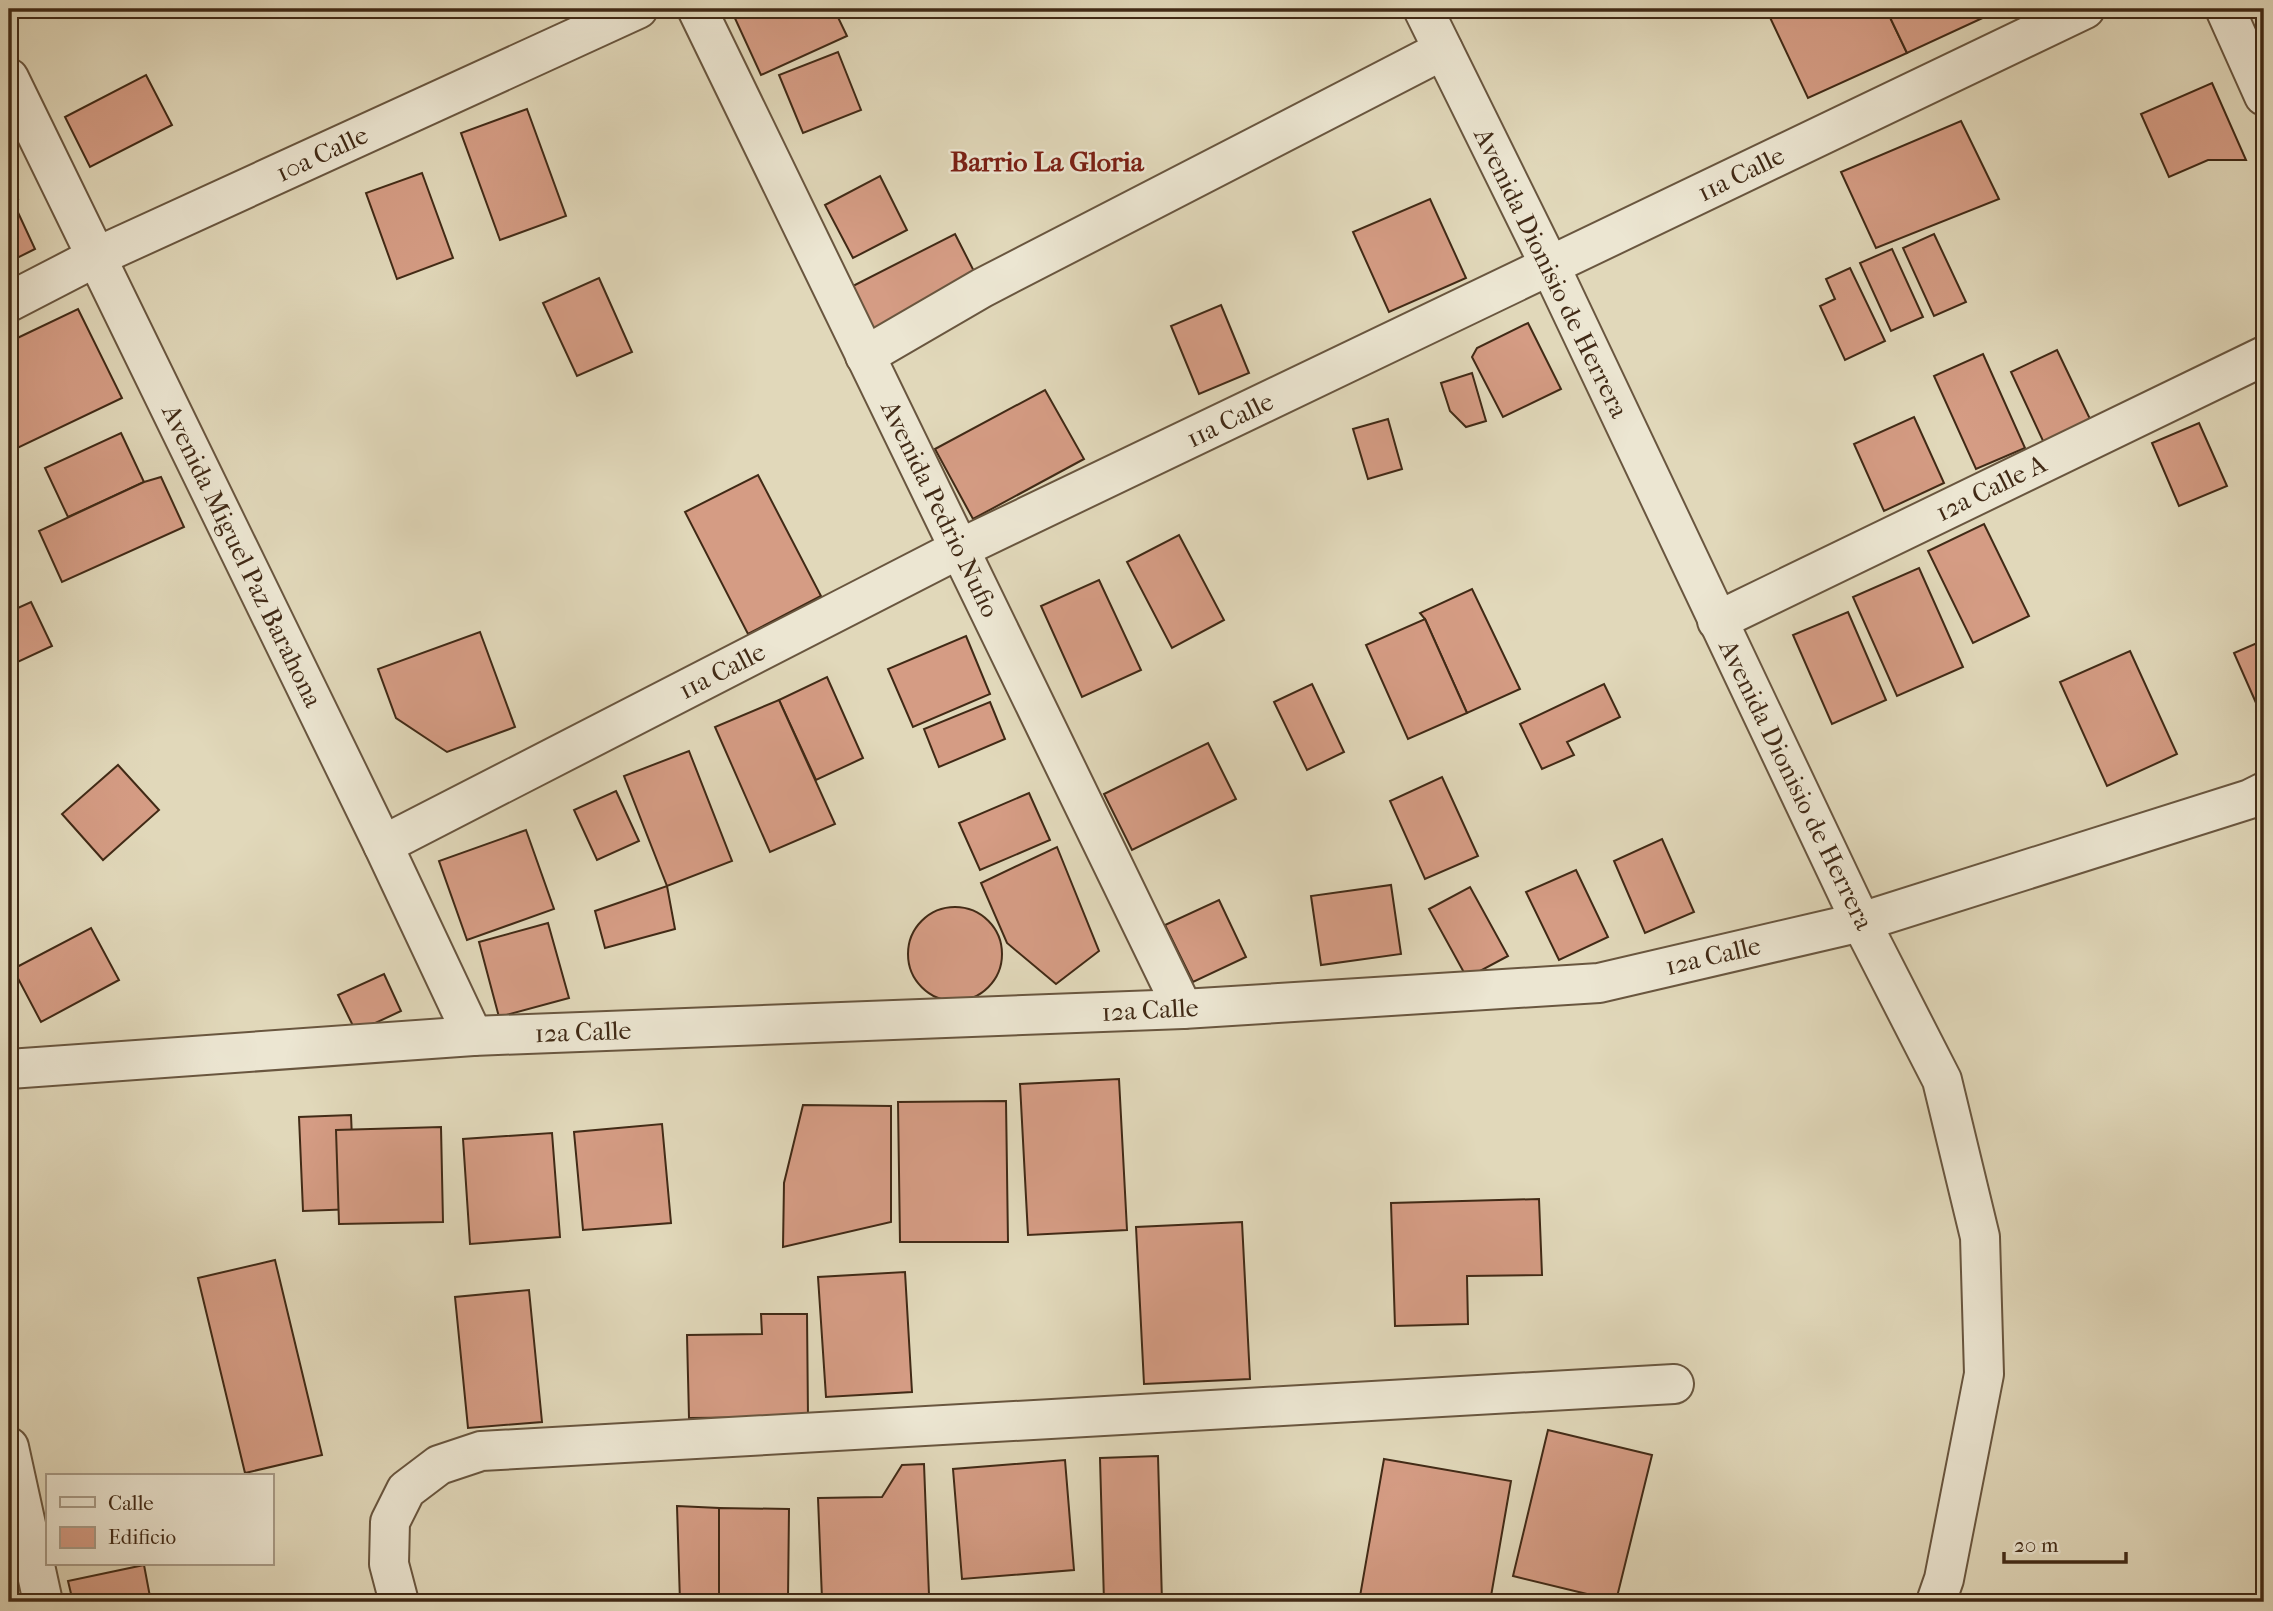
<svg xmlns="http://www.w3.org/2000/svg" width="2273" height="1611" font-family="'IM FELL French Canon',serif">
  <style>
    .building { fill: #d59c84; stroke: #412a16; stroke-width: 2 }
    .lines { fill: none; stroke-linecap: round; stroke-linejoin: round }
    .minor-casing { stroke: #69563f; stroke-width: 42 }
    .tertiary-casing { stroke: #69563f; stroke-width: 42 }
    .minor { stroke: #ece6d2; stroke-width: 38 }
    .tertiary { stroke: #ece6d2; stroke-width: 38 }
    .labels { text-anchor: middle; dominant-baseline: central; stroke-width: 5; stroke-linejoin: round; paint-order: stroke }
    .street-label { font-size: 26px; fill: #412a16; stroke: #ece6d2 }
    .neighbourhood-label { font-size: 28px; font-weight: bold; fill: #7a1f14; stroke: #ece6d2 }
  </style>
  <rect width="100%" height="100%" fill="#e1d8ba"/>
  <filter id="stains"><feTurbulence type="fractalNoise" baseFrequency=".00286" numOctaves="4"/><feColorMatrix values="0 0 0 0 .2 0 0 0 0 .09 0 0 0 0 .02 0 0 0 .5 -.17"/></filter>
  <radialGradient id="worn" r=".72"><stop offset=".6" stop-color="#630" stop-opacity="0"/><stop offset="1" stop-color="#630" stop-opacity=".3"/></radialGradient>
  <!-- building -->
  <g class="building">
    <path d="M745,9H834L847,36L761,75L733,14Z"/>
    <path d="M1766,9H1886L1907,53L1808,98Z"/>
    <path d="M1886,9H2002L1907,53Z"/>
    <path d="M838,52L861,110L803,133L779,75Z"/>
    <path d="M146,75L172,125L90,167L65,117Z"/>
    <path d="M2212,83L2246,160H2208L2169,177L2141,114Z"/>
    <path d="M527,109L566,216L500,240L461,133Z"/>
    <path d="M1961,121L1999,199L1876,248L1841,172Z"/>
    <path d="M422,173L453,258L397,279L366,193Z"/>
    <path d="M880,176L907,230L853,258L825,205Z"/>
    <path d="M9,180L18,199L9,203Z"/>
    <path d="M1430,199L1466,278L1389,312L1353,232Z"/>
    <path d="M15,206L35,249L9,262V209Z"/>
    <path d="M955,234L981,285L876,342L849,288Z"/>
    <path d="M1934,234L1966,302L1934,316L1903,248Z"/>
    <path d="M1892,249L1923,317L1891,331L1860,263Z"/>
    <path d="M1850,268L1885,341L1845,360L1820,306L1835,299L1826,279Z"/>
    <path d="M599,278L632,352L577,376L543,303Z"/>
    <path d="M1221,305L1249,373L1199,394L1171,326Z"/>
    <path d="M78,309L122,398L9,452V342Z"/>
    <path d="M1528,323L1561,389L1503,417L1472,357L1477,348Z"/>
    <path d="M2057,350L2091,421L2044,443L2011,372Z"/>
    <path d="M1983,354L2025,448L1976,469L1934,376Z"/>
    <path d="M1472,373L1486,421L1466,427L1450,411L1441,383Z"/>
    <path d="M1045,390L1084,459L973,519L935,449Z"/>
    <path d="M1914,417L1944,483L1884,511L1854,444Z"/>
    <path d="M1388,419L1402,469L1368,479L1353,429Z"/>
    <path d="M2199,423L2227,486L2179,506L2152,443Z"/>
    <path d="M121,433L144,482L68,517L45,468Z"/>
    <path d="M758,475L821,596L748,634L685,512Z"/>
    <path d="M161,477L184,527L62,582L39,531L144,482Z"/>
    <path d="M1984,524L2029,616L1973,643L1928,551Z"/>
    <path d="M1179,535L1224,620L1172,648L1127,562Z"/>
    <path d="M1919,568L1963,667L1897,696L1853,597Z"/>
    <path d="M2264,576V594L2257,579Z"/>
    <path d="M1099,580L1141,670L1082,697L1041,606Z"/>
    <path d="M1472,589L1520,689L1467,713L1425,619L1420,613Z"/>
    <path d="M31,602L52,646L9,666V612Z"/>
    <path d="M1848,612L1886,700L1832,724L1793,635Z"/>
    <path d="M1425,619L1467,713L1408,739L1366,645Z"/>
    <path d="M480,632L515,727L447,752L396,718L378,669Z"/>
    <path d="M966,636L990,694L913,727L888,669Z"/>
    <path d="M2264,640V721L2234,653Z"/>
    <path d="M2130,651L2177,754L2107,786L2060,682Z"/>
    <path d="M827,677L863,758L816,780L779,700Z"/>
    <path d="M1312,684L1344,752L1307,770L1274,702Z"/>
    <path d="M1604,684L1620,717L1567,742L1574,755L1542,769L1520,724Z"/>
    <path d="M779,700L835,824L770,852L715,727Z"/>
    <path d="M990,702L1005,739L939,767L924,729Z"/>
    <path d="M1208,743L1236,799L1132,850L1104,794Z"/>
    <path d="M689,751L732,861L667,886L624,776Z"/>
    <path d="M118,765L159,810L103,860L62,814Z"/>
    <path d="M1442,777L1478,856L1425,879L1390,801Z"/>
    <path d="M616,791L639,841L597,860L574,810Z"/>
    <path d="M1029,793L1050,840L980,870L959,823Z"/>
    <path d="M526,830L554,909L467,940L439,861Z"/>
    <path d="M1662,839L1694,912L1645,933L1614,861Z"/>
    <path d="M1057,847L1099,951L1056,984L1007,943L981,883Z"/>
    <path d="M1576,870L1608,937L1559,960L1526,892Z"/>
    <path d="M1391,885L1401,954L1321,965L1311,896Z"/>
    <path d="M667,886L675,929L605,948L595,911Z"/>
    <path d="M1470,887L1508,956L1467,978L1429,909Z"/>
    <path d="M1219,900L1246,957L1193,982L1165,925Z"/>
    <circle cx="955" cy="954" r="47"/>
    <path d="M548,923L569,998L499,1017L479,942Z"/>
    <path d="M91,928L119,980L41,1022L13,969Z"/>
    <path d="M384,974L401,1011L356,1032L338,995Z"/>
    <path d="M1119,1079L1127,1230L1028,1235L1020,1084Z"/>
    <path d="M1006,1101L1008,1242H900L898,1102Z"/>
    <path d="M803,1105L891,1106V1222L783,1247L784,1183Z"/>
    <path d="M351,1115L355,1209L303,1211L299,1117Z"/>
    <path d="M662,1124L671,1223L583,1230L574,1132Z"/>
    <path d="M441,1127L443,1222L339,1224L336,1130Z"/>
    <path d="M552,1133L560,1237L470,1244L463,1139Z"/>
    <path d="M1539,1199L1542,1275L1467,1276L1468,1324L1395,1326L1391,1203Z"/>
    <path d="M1242,1222L1250,1379L1144,1384L1136,1227Z"/>
    <path d="M275,1260L322,1455L245,1473L198,1278Z"/>
    <path d="M905,1272L912,1392L826,1397L818,1277Z"/>
    <path d="M529,1290L542,1422L468,1428L455,1297Z"/>
    <path d="M761,1314H807L808,1417L689,1418L687,1335L762,1334Z"/>
    <path d="M1548,1430L1652,1455L1616,1601L1513,1576Z"/>
    <path d="M1158,1456L1162,1602H1104L1100,1458Z"/>
    <path d="M1384,1459L1511,1481L1490,1602H1359Z"/>
    <path d="M1065,1460L1074,1570L962,1579L953,1469Z"/>
    <path d="M924,1464L929,1595L822,1599L818,1498L882,1497L902,1465Z"/>
    <path d="M677,1506L719,1508V1602H680Z"/>
    <path d="M719,1508L789,1509L788,1598H719Z"/>
    <path d="M144,1565L151,1602H73L68,1581Z"/>
  </g>
  <g class="lines">
    <!-- minor casing -->
    <g class="minor-casing">
      <g id="minor">
        <path d="M697,9L1183,1009"/>
        <path d="M2225,9L2264,96"/>
        <path d="M9,78L383,845L473,1036"/>
        <path d="M9,302L96,257L638,9"/>
        <path d="M865,356L982,288L1443,50"/>
        <path d="M1717,621L2264,356"/>
        <path d="M383,845L959,549L2085,9"/>
        <path d="M9,1069L473,1036L1183,1009L1599,983L1861,922L2250,799L2264,792"/>
        <path d="M9,1447L43,1602"/>
        <path d="M399,1602L389,1564L390,1522L406,1490L439,1465L481,1451L1674,1384"/>
      </g>
    </g>
    <!-- tertiary casing -->
    <g class="tertiary-casing">
      <path id="tertiary" d="M1423,9L1550,266L1861,922L1942,1080L1980,1237L1984,1374L1944,1579L1936,1602"/>
    </g>
    <!-- minor -->
    <use href="#minor" class="minor"/>
    <!-- tertiary -->
    <use href="#tertiary" class="tertiary"/>
  </g>
  <g class="labels">
    <!-- street labels -->
    <g class="street-label">
      <text transform="translate(322 154) rotate(-25)">10a Calle</text>
      <text transform="translate(1741 174) rotate(-26)">11a Calle</text>
      <text transform="translate(1551 273) rotate(64)">Avenida Dionisio de Herrera</text>
      <text transform="translate(1230 420) rotate(-26)">11a Calle</text>
      <text transform="translate(1991 488) rotate(-26)">12a Calle A</text>
      <text transform="translate(940 509) rotate(64)">Avenida Pedrio Nufio</text>
      <text transform="translate(242 556) rotate(64)">Avenida Miguel Paz Barahona</text>
      <text transform="translate(722 671) rotate(-27)">11a Calle</text>
      <text transform="translate(1796 785) rotate(64)">Avenida Dionisio de Herrera</text>
      <text transform="translate(1713 956) rotate(-13)">12a Calle</text>
      <text transform="translate(1150 1010) rotate(-3)">12a Calle</text>
      <text transform="translate(583 1032) rotate(-2)">12a Calle</text>
    </g>
    <!-- neighbourhood labels -->
    <g class="neighbourhood-label">
      <text x="1047" y="161">Barrio La Gloria</text>
    </g>
  </g>
  <!-- margin -->
  <rect width="2273" height="1611" fill="none" stroke="#e1d8ba" stroke-width="35"/>
  <rect x="10" y="10" width="2252" height="1590" fill="none" stroke="#412a16" stroke-width="3.5"/>
  <rect x="18" y="18" width="2238" height="1576" fill="none" stroke="#412a16" stroke-width="2"/>
  <!-- legend -->
  <rect x="46" y="1474" width="228" height="91" fill="#ece6d2" stroke="#a89b87" stroke-width="2"/>
  <rect x="60" y="1497" width="35" height="10" fill="#ece6d2" stroke="#a89b87" stroke-width="2"/>
  <text x="108" y="1510" font-size="21" fill="#412a16">Calle</text>
  <rect x="60" y="1527" width="35" height="21" fill="#d59c84" stroke="#a89b87" stroke-width="2"/>
  <text x="108" y="1544" font-size="21" fill="#412a16">Edificio</text>
  <!-- scale -->
  <path d="M2004 1552v10h122v-10" fill="none" stroke="#412a16" stroke-width="3.5"/>
  <text x="2014" y="1552" font-size="21" fill="#412a16" stroke="#ece6d2" stroke-width="5" paint-order="stroke">20 m</text>
  <rect width="100%" height="100%" filter="url(#stains)"/>
  <rect width="100%" height="100%" fill="url(#worn)"/>
</svg>
